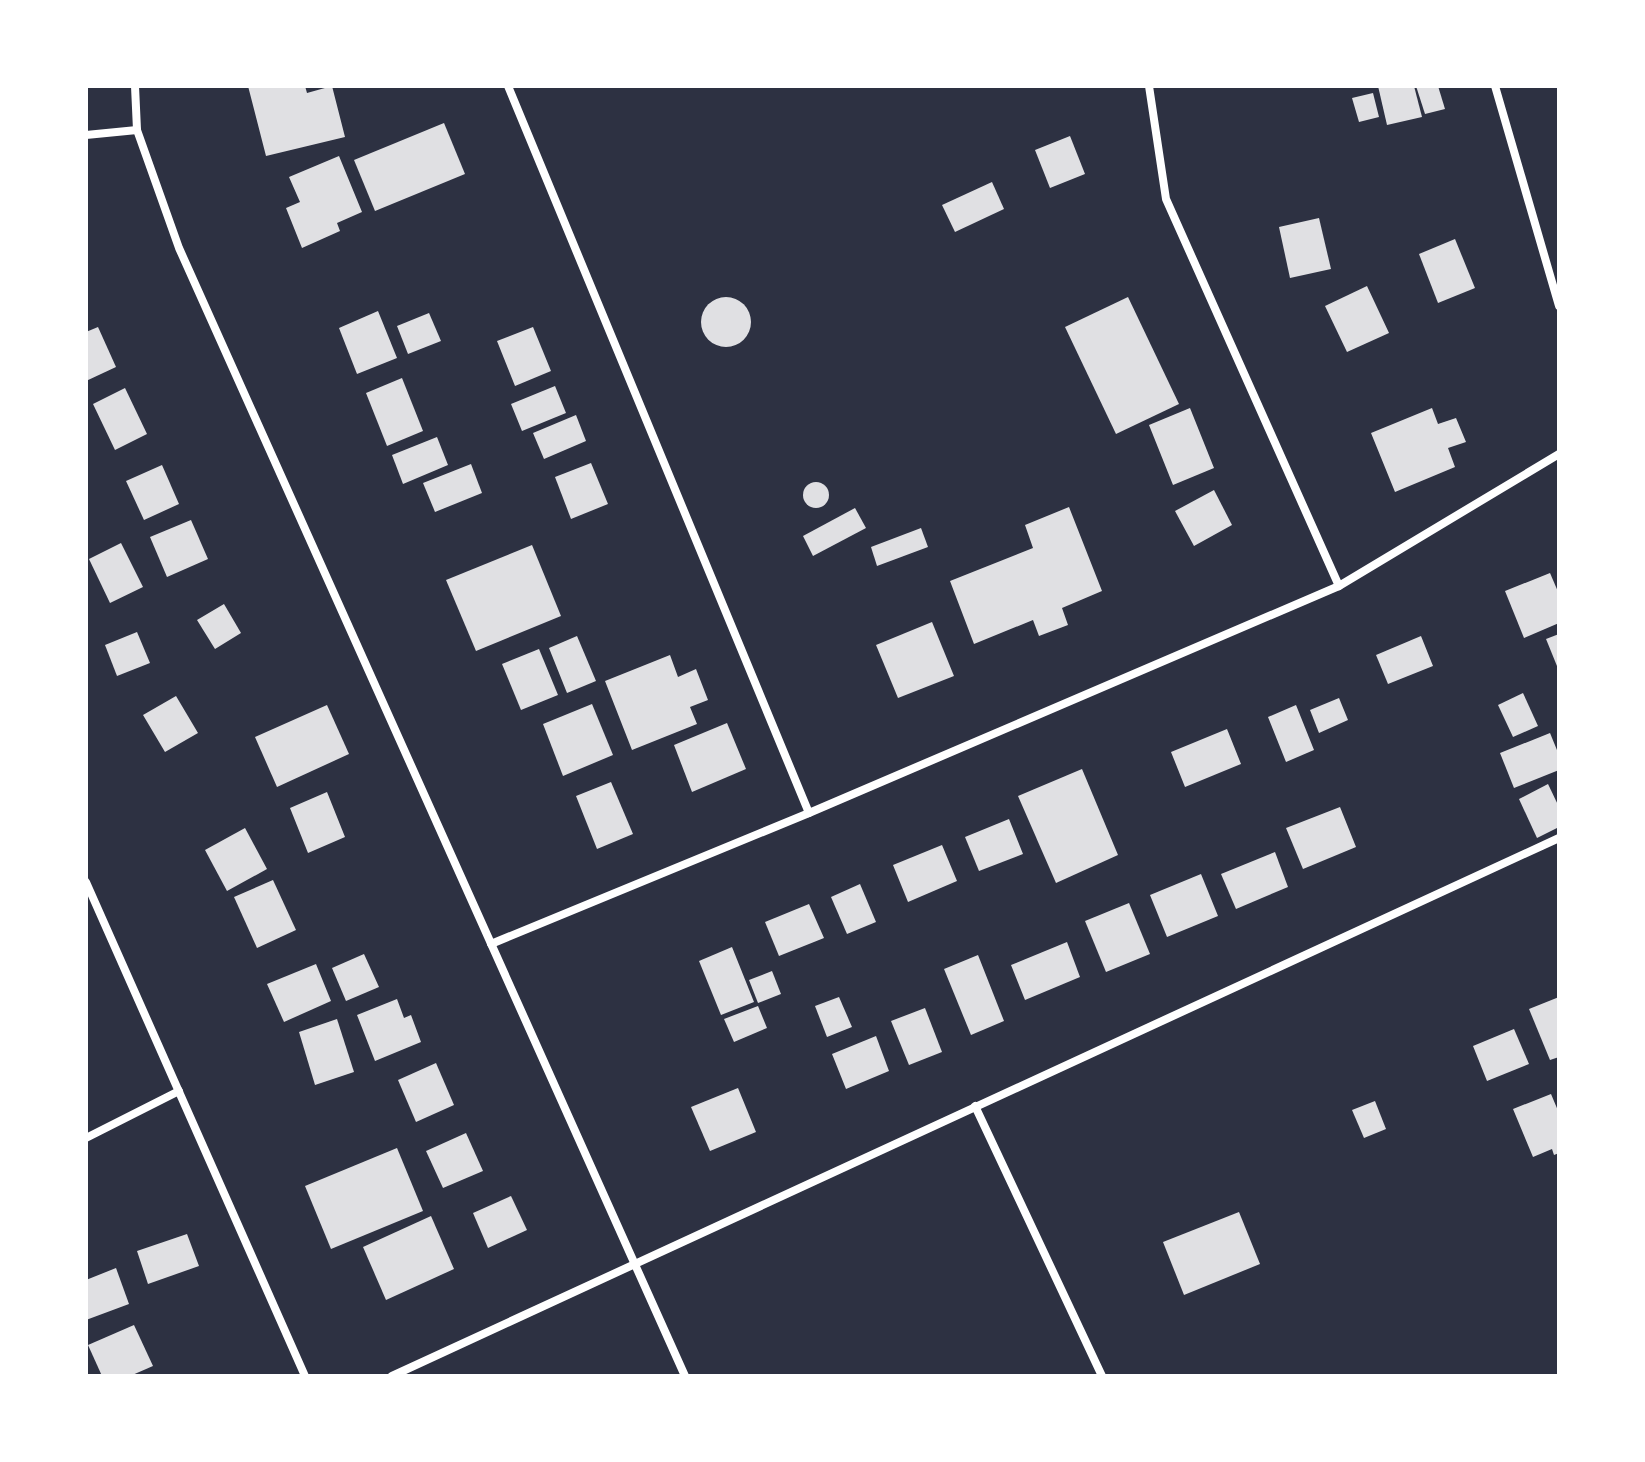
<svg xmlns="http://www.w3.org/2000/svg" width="1645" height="1462" font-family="'Nunito Sans',sans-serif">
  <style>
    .building { fill: #e0e0e3 }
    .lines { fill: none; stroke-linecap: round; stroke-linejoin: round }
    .minor { stroke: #fff; stroke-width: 8 }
  </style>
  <rect width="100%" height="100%" fill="#2d3142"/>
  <!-- building -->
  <g class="building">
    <path d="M248,86H305L307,93L332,86L345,137L266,156Z"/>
    <path d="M1378,86H1414L1422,117L1387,125Z"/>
    <path d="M1416,86H1438L1445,109L1425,114Z"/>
    <path d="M1373,93L1379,117L1359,122L1352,98Z"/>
    <path d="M444,123L465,174L375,211L354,160Z"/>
    <path d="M1070,136L1085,174L1050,188L1035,150Z"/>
    <path d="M339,156L362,212L337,223L340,231L302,248L286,208L300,202L289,177Z"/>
    <path d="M992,182L1004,209L955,232L942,205Z"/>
    <path d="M1319,218L1331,269L1290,278L1279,227Z"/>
    <path d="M1455,239L1475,288L1438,303L1419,254Z"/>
    <path d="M1367,286L1389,333L1347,352L1325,306Z"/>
    <circle cx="726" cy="322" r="25"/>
    <path d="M1128,297L1179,404L1116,434L1065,327Z"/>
    <path d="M378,311L397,358L357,374L339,328Z"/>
    <path d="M429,313L441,341L408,354L397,326Z"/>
    <path d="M98,327L116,367L86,381V332Z"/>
    <path d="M533,327L551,371L515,386L497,341Z"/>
    <path d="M402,378L423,431L387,446L366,393Z"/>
    <path d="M555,386L566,413L522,431L511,404Z"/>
    <path d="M125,388L147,434L115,450L93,404Z"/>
    <path d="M1190,408L1214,468L1173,485L1149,425Z"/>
    <path d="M1432,408L1438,424L1456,418L1466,442L1448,448L1455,467L1395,492L1371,433Z"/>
    <path d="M576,415L586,441L544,459L533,433Z"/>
    <path d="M437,437L448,465L403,484L392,455Z"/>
    <path d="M591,463L608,504L571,519L555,477Z"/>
    <path d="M471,464L482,493L435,512L423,483Z"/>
    <path d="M162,465L179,504L144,520L126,481Z"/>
    <circle cx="816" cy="495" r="13"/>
    <path d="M1214,490L1232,525L1194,546L1175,511Z"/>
    <path d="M1069,507L1102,591L1062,608L1068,625L1039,636L1033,620L974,644L950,581L1033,548L1025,525Z"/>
    <path d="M855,508L866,528L813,556L803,536Z"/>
    <path d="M191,520L208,559L167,577L150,537Z"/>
    <path d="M921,528L928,547L877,566L871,547Z"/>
    <path d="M121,543L143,587L110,603L89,559Z"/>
    <path d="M532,545L561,616L476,651L446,580Z"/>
    <path d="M1550,573L1559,594V623L1524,638L1505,591Z"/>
    <path d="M224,604L241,633L215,649L197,620Z"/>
    <path d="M932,622L954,676L898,698L876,645Z"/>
    <path d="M137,632L150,663L117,676L105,645Z"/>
    <path d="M1559,634V671L1546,639Z"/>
    <path d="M577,636L596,681L567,693L549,648Z"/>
    <path d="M1421,636L1433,666L1388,684L1376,655Z"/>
    <path d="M539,649L558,695L521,710L502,664Z"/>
    <path d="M670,655L678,677L696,669L708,700L690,707L697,724L632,750L605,681Z"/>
    <path d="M1523,693L1538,726L1513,737L1498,705Z"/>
    <path d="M176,696L198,733L165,752L143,715Z"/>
    <path d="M1339,698L1348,720L1319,733L1310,710Z"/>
    <path d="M592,704L613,755L563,776L543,724Z"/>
    <path d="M327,705L349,754L277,787L255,737Z"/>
    <path d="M1296,705L1314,750L1286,762L1268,717Z"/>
    <path d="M727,723L746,769L692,792L674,745Z"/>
    <path d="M1227,729L1241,764L1185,787L1171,752Z"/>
    <path d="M1550,733L1559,755V770L1514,788L1500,753Z"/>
    <path d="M1082,769L1118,855L1056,883L1018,796Z"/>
    <path d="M611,782L633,834L597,849L576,796Z"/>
    <path d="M1548,784L1559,807V827L1537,838L1519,799Z"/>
    <path d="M327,792L345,837L308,853L290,808Z"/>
    <path d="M1340,807L1356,847L1303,869L1286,828Z"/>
    <path d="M1009,819L1023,854L979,871L965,837Z"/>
    <path d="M245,828L267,869L227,891L205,850Z"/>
    <path d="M942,845L957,881L908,902L893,865Z"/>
    <path d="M1275,852L1288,887L1236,909L1221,874Z"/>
    <path d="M1201,874L1218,916L1167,937L1150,895Z"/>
    <path d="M273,880L296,930L257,948L234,897Z"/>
    <path d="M860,884L876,922L847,934L831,897Z"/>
    <path d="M1129,903L1150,954L1106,972L1085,921Z"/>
    <path d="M809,904L824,938L779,956L765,922Z"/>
    <path d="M1067,942L1080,977L1025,1000L1011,965Z"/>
    <path d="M732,947L754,1002L721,1015L699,961Z"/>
    <path d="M364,954L379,987L346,1001L332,968Z"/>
    <path d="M978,955L1004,1021L971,1035L944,969Z"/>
    <path d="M316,964L331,1001L284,1022L267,984Z"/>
    <path d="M772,971L781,994L758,1003L749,980Z"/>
    <path d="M839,997L852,1027L827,1037L815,1006Z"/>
    <path d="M1559,997V1057L1550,1060L1529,1009Z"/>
    <path d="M397,999L404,1018L411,1015L421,1042L375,1061L357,1015Z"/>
    <path d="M758,1006L767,1028L734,1042L724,1019Z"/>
    <path d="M925,1008L942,1052L909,1065L891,1021Z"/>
    <path d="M337,1019L354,1072L315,1085L299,1032Z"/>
    <path d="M1514,1029L1529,1064L1487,1081L1473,1046Z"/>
    <path d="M876,1036L889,1071L846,1089L832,1054Z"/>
    <path d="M436,1063L454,1105L416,1122L398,1080Z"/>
    <path d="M738,1088L756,1132L710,1151L691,1107Z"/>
    <path d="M1551,1094L1559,1113V1153L1554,1155L1552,1149L1533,1157L1513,1109Z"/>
    <path d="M1375,1101L1386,1129L1364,1138L1352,1110Z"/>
    <path d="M466,1133L483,1171L443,1188L426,1151Z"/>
    <path d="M397,1148L423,1211L331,1249L305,1186Z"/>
    <path d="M511,1196L527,1230L488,1248L473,1213Z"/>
    <path d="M1239,1212L1260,1264L1184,1295L1163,1242Z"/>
    <path d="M431,1216L454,1269L386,1300L363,1247Z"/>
    <path d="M187,1234L199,1266L148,1284L137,1251Z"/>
    <path d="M116,1268L129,1304L86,1320V1280Z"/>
    <path d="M134,1325L153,1366L130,1376H102L88,1345Z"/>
  </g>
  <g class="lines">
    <!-- minor -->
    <g class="minor">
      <path d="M135,86L137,130L179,248L685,1376"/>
      <path d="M508,86L809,813"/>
      <path d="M1149,86L1166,199L1339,586"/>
      <path d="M1495,86L1559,306"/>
      <path d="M86,135L137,130"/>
      <path d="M86,882L305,1376"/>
      <path d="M491,944L809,813L1339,586L1559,454"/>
      <path d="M975,1106L1102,1376"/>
      <path d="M86,1138L179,1091"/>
      <path d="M392,1376L1559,838"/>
    </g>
  </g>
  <!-- border -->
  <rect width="1645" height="1462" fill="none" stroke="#ffffff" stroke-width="176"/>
</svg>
